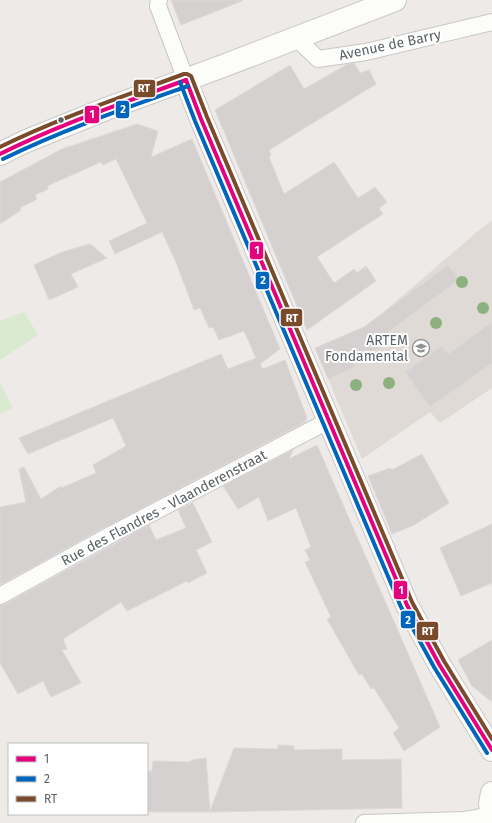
<svg xmlns="http://www.w3.org/2000/svg" width="492" height="823" font-family="'Fira Sans',sans-serif">
  <style>
    .education { fill: #dfdad6 }
    .green { fill: #daead0 }
    .building { fill: #d4d1d0; stroke: #ddd9d6 }
    .lines { fill: none; stroke-linecap: round; stroke-linejoin: round }
    .street-casing { stroke: #c8c8c8; stroke-width: 18 }
    .secondary-casing { stroke: #c9c9c9; stroke-width: 24 }
    .street { stroke: #fcfcfb; stroke-width: 16 }
    .secondary { stroke: #fcfcfb; stroke-width: 22 }
    .bus-1-casing { stroke: #fff; stroke-width: 7 }
    .bus-2-casing { stroke: #fff; stroke-width: 7 }
    .bus-3-casing { stroke: #fff; stroke-width: 7 }
    .bus-1 { stroke: #e5007d; stroke-width: 4 }
    .bus-2 { stroke: #0065bd; stroke-width: 4 }
    .bus-3 { stroke: #7a4b2a; stroke-width: 4 }
    .tree { fill: #8db07f }
    .bus-dot { fill: #5c6366; stroke: #fff; stroke-width: 1.5 }
    .labels { text-anchor: middle; dominant-baseline: central; stroke-width: 4; stroke-linejoin: round; paint-order: stroke }
    .street-label { font-size: 14px; fill: #5c6366; stroke: #fff }
    .poi-label { font-size: 14px; fill: #5c6366; stroke: #fff; text-anchor: end }
    .line-badge { stroke: #fff; stroke-width: 1.5 }
    .badge-label { font-size: 11px; text-anchor: middle; font-weight: bold; fill: #fff }
  </style>
  <rect width="100%" height="100%" fill="#edeae7"/>
  <!-- education -->
  <path class="education" d="M492,221V388L440,423L430,412L362,459L320,360L379,336L372,322L478,231Z"/>
  <!-- green -->
  <g class="green">
    <path d="M24,312L38,335L0,360V321Z"/>
    <path d="M0,382L13,408L0,414Z"/>
  </g>
  <!-- building -->
  <g class="building">
    <path d="M171,0H242V1L181,25Z"/>
    <path d="M354,63L360,73L369,70L376,84L269,150L271,155L269,157L284,194L334,162L358,198L375,187L387,202L379,208L383,214L317,257L334,283L354,269L357,273L366,266L376,281L307,330L215,110L290,65L304,89L348,64Z"/>
    <path d="M137,124L158,131L151,157L192,139L280,349L260,364L263,369L285,360L307,418L305,422L107,526L0,585V507L26,502L19,469L24,467L41,499L61,486V488L96,473L93,465L126,446L113,418L28,454L19,438L221,354L228,369L256,358L244,331L219,340L213,327L209,328L200,308L194,310L176,262L162,232L115,254L109,241L147,223L116,159L103,165L101,162L47,186L48,189L35,195L37,199L20,208L21,210L0,224V182L62,149Z"/>
    <path d="M90,244L107,258L71,274L78,287L49,300L34,265L62,252Z"/>
    <path d="M448,265L460,279L380,338L387,345L352,360L355,367L328,379L315,348L364,327Z"/>
    <path d="M492,322V363L430,407L405,372L442,346L448,354Z"/>
    <path d="M317,445L440,727L404,751L393,733L399,728L374,688L371,689L362,674L359,675L327,619L331,617L305,562L310,560L305,550L311,547L296,508L268,521L259,497L238,509L223,486L293,450L289,459Z"/>
    <path d="M422,454L449,503L414,525L392,534L368,476L390,468L392,470Z"/>
    <path d="M193,503L212,542L196,550L207,573L188,583L187,581L127,611L121,602L63,639L67,649L62,650L81,683L51,697L43,681L18,694L0,663V605L5,604L149,525L156,540L186,528L178,510Z"/>
    <path d="M492,524V583L461,596L440,548Z"/>
    <path d="M492,640V702L472,686L458,660Z"/>
    <path d="M278,745L294,746V750L342,749V760L401,759L402,808L210,812H147V771H152L153,761L191,762V760L206,758L210,811L234,748L278,749Z"/>
  </g>
  <g class="lines">
    <!-- street casing -->
    <g class="street-casing">
      <g id="street">
        <path d="M159,0L158,6L186,80"/>
        <path d="M296,38L318,59L366,52L492,22"/>
        <path d="M0,596L112,534L328,421"/>
        <path d="M364,823L464,820L477,818L492,813"/>
      </g>
    </g>
    <!-- secondary casing -->
    <g class="secondary-casing">
      <g id="secondary">
        <path d="M186,80L201,119L407,605L439,664L492,750"/>
        <path d="M0,154L24,142L106,109L223,66L395,0"/>
        <path d="M492,793L490,804L492,813"/>
      </g>
    </g>
    <!-- street -->
    <use href="#street" class="street"/>
    <!-- secondary -->
    <use href="#secondary" class="secondary"/>
    <!-- bus-1 casing -->
    <g class="bus-1-casing">
      <g id="bus-1">
        <path d="M186,80L201,119L407,605L439,664L492,750"/>
        <path d="M0,154C60,124 123,103 186,80"/>
      </g>
    </g>
    <!-- bus-2 casing -->
    <g class="bus-2-casing">
      <g id="bus-2">
        <path d="M180,82L195,121L401,607L434,667L487,753"/>
        <path d="M3,159C62,130 126,108 188,86"/>
      </g>
    </g>
    <!-- bus-3 casing -->
    <g class="bus-3-casing">
      <path id="bus-3" d="M0,147C59,118 122,97 184,74H187L191,76L207,117L412,602L444,661L492,739"/>
    </g>
    <!-- bus-1 -->
    <use href="#bus-1" class="bus-1"/>
    <!-- bus-2 -->
    <use href="#bus-2" class="bus-2"/>
    <!-- bus-3 -->
    <use href="#bus-3" class="bus-3"/>
  </g>
  <!-- trees -->
  <g class="tree">
    <circle cx="462" cy="282" r="6"/>
    <circle cx="483" cy="308" r="6"/>
    <circle cx="436" cy="323" r="6"/>
    <circle cx="389" cy="383" r="6"/>
    <circle cx="356" cy="385" r="6"/>
  </g>
  <!-- icons -->
  <defs>
    <g id="school-ring" transform="scale(0.9)"><circle r="9.5" fill="#fff" stroke="#8f9293" stroke-width="1.5"/><path d="M0-5L7-2L0 1L-7-2ZM-4 1L0 2.5L4 1V4Q0 6-4 4Z" fill="#8f9293"/></g>
  </defs>
  <g fill-rule="evenodd">
    <use href="#school-ring" x="421" y="348"/>
  </g>
  <!-- markers -->
  <circle class="bus-dot" cx="61" cy="120" r="3.5"/>
  <g class="labels">
    <!-- street labels -->
    <g class="street-label">
      <text transform="translate(390 45) rotate(-12)">Avenue de Barry</text>
      <text transform="translate(164 508) rotate(-28)">Rue des Flandres - Vlaanderenstraat</text>
    </g>
    <!-- poi labels -->
    <g class="poi-label">
      <text x="408" y="340">ARTEM<tspan x="408" dy="16">Fondamental</tspan></text>
    </g>
  </g>
  <g class="line-badge">
    <rect x="133" y="79" width="23" height="19" rx="4" fill="#7a4b2a"/>
    <rect x="115" y="100" width="15" height="19" rx="4" fill="#0065bd"/>
    <rect x="84" y="105" width="16" height="19" rx="4" fill="#e5007d"/>
    <rect x="249" y="241" width="15" height="19" rx="4" fill="#e5007d"/>
    <rect x="255" y="271" width="15" height="19" rx="4" fill="#0065bd"/>
    <rect x="280" y="308" width="23" height="19" rx="4" fill="#7a4b2a"/>
    <rect x="393" y="580" width="15" height="20" rx="4" fill="#e5007d"/>
    <rect x="400" y="610" width="16" height="19" rx="4" fill="#0065bd"/>
    <rect x="416" y="621" width="23" height="20" rx="4" fill="#7a4b2a"/>
  </g>
  <g class="badge-label">
    <text x="144" y="92">RT</text>
    <text x="123" y="113">2</text>
    <text x="92" y="118">1</text>
    <text x="257" y="254">1</text>
    <text x="263" y="284">2</text>
    <text x="292" y="322">RT</text>
    <text x="401" y="594">1</text>
    <text x="408" y="624">2</text>
    <text x="428" y="635">RT</text>
  </g>
  <!-- legend -->
  <rect x="8" y="743" width="140" height="72" fill="#ffffff" stroke="#bec1c2"/>
  <rect x="16" y="756" width="20" height="6" fill="#e5007d" stroke="#bec1c2"/>
  <text x="44" y="763" font-size="12" fill="#5c6366">1</text>
  <rect x="16" y="776" width="20" height="6" fill="#0065bd" stroke="#bec1c2"/>
  <text x="44" y="783" font-size="12" fill="#5c6366">2</text>
  <rect x="16" y="796" width="20" height="6" fill="#7a4b2a" stroke="#bec1c2"/>
  <text x="44" y="803" font-size="12" fill="#5c6366">RT</text>
</svg>
